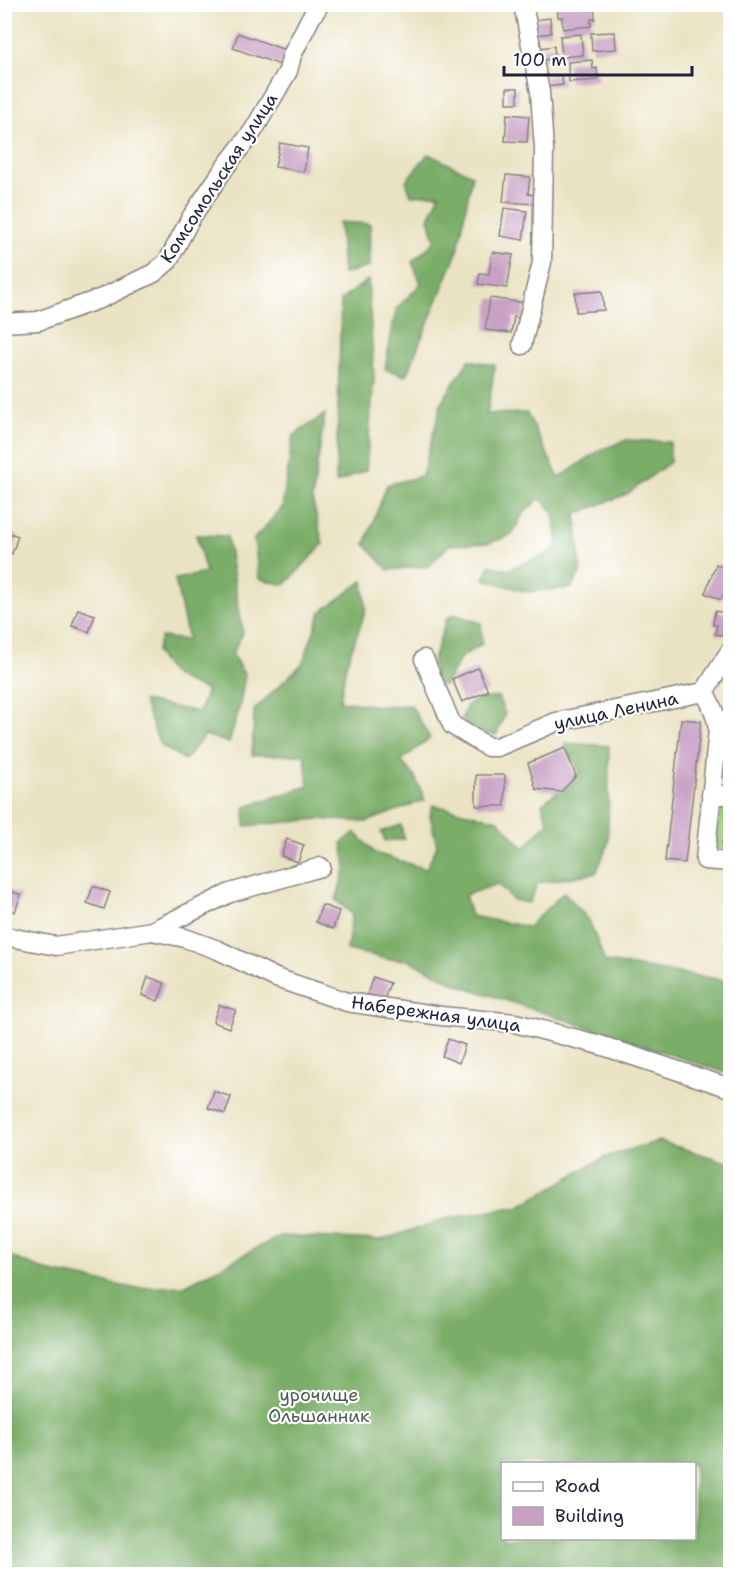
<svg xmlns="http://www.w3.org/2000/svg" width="735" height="1579" font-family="'Shantell Sans',sans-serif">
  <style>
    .green { fill: #99c977; stroke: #5e7659; stroke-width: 1.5 }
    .forest { fill: #7aad68; stroke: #4e6852; stroke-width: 1.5; fill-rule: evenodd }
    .building { fill: #c8a0c4 }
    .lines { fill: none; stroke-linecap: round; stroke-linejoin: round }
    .minor-casing { stroke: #86827f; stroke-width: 21 }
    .path { stroke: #86827f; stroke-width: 2; stroke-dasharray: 1.5 4.5; stroke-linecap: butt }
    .minor { stroke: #fff; stroke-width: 18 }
    .labels { text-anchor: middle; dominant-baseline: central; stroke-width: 4.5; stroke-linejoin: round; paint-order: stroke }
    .street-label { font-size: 18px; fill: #22223b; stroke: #fff }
    .park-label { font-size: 18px; fill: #4c5c50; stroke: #fff }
  </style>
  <rect width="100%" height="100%" fill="#fff"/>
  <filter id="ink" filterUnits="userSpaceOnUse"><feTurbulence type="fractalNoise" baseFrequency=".0167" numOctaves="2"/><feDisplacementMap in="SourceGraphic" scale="12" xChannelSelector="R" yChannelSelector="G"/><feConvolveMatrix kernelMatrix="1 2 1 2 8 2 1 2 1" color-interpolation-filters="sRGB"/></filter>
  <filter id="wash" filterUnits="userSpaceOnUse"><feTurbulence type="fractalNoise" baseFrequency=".008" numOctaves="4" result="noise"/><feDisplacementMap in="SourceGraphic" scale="24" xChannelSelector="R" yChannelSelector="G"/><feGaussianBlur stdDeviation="1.35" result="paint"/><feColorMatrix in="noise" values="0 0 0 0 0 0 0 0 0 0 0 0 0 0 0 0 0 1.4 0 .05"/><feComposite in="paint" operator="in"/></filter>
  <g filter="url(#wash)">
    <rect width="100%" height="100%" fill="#eae3c3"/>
    <!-- green -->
    <path class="green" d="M730,800V850L710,845L713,805Z"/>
    <!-- forest -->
    <g class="forest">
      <path d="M428,154L472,175L458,250L406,376L385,369L396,309L421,284L412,262L435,241L429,218L440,194L411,195L406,181Z"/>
      <path d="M339,222L370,224L369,267L343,274Z"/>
      <path d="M368,280L374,378L366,470L336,483L341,300Z"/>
      <path d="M469,360L495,365L487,414L527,413L559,478L600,450L627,440L670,442V462L627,494L576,514L581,572L571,588L527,592L484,579L490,565L507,570L545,555L558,545L554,513L540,498L523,514L512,535L489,543L449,545L429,566L388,570L365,544L387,485L422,476L442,401Z"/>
      <path d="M325,414L312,499L323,544L285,585L259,579L254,539L282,508L293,436Z"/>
      <path d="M196,535L227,536L243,633L232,654L245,676L239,709L229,743L205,735L185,760L160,745L143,701L199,712L207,690C181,681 171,678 156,652L161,637L188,640L175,579L206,573Z"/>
      <path d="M363,581L366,610L346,665L340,701L378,706L411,705L430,738L401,761L415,777L425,800L366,822L319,819L245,826V807L308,786L305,755H252L254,710L302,664L321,612Z"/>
      <path d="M454,614L481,623L482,644L461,657L445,685L437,684L432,663L447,618Z"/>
      <path d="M498,697L505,714L496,735L473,732L462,718L467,705L479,699Z"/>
      <path d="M564,743L609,746L608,844L596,873L538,883L529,903L513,900L498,884L465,895L471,916L528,927L564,892L589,920L605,962L730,981V1074L459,985L409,960L387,959L347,950L352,914L336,900L346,866L342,843L355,832L375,853L426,869L437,846L430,815L433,805L498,820L524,848L548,822L542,804L580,772Z"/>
      <path d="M401,825L404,839L385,841L381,832Z"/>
      <path d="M659,1141L730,1163V1574H5V1254L46,1271L133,1288L184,1286L280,1236L382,1240L449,1218L520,1206L605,1157ZM502,1464H694V1538H502Z"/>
    </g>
    <g id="blocks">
      <!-- building -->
      <g class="building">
        <path d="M561,4H594L595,19H591V26L563,29L562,17H558L557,5Z"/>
        <path d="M550,18L551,33L537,35L535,20Z"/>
        <path d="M615,32L616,49L592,51L591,33Z"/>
        <path d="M238,33L288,51L283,66L233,48Z"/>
        <path d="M581,34L583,55L562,57L560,36Z"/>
        <path d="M554,46L555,59L541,60L540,48Z"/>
        <path d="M592,60L593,69L597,68L598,80L569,82L568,62Z"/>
        <path d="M561,75L563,85L546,87L545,77Z"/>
        <rect x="507" y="88" width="11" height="15"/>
        <path d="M507,114L529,116L527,142L505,141Z"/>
        <path d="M280,143L308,148L304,172L275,167Z"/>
        <path d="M506,175L530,177L528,194L538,195L537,204L503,202Z"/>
        <path d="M504,208L527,211L523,240L500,236Z"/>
        <path d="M492,252L513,255L507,288L478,284L480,273L489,274Z"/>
        <path d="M602,291L604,310L576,312L575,293Z"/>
        <path d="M490,298L525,303L523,319L514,317L511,333L485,330Z"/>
        <path d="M4,531L18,536L12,554L4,551Z"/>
        <path d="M729,562L730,563V598L723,595L721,600L705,593L716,564L726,569Z"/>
        <path d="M78,609L95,615L89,632L72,626Z"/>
        <path d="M715,611L730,614V636L715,634L717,625H713Z"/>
        <path d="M478,668L488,691L462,702L452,679Z"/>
        <path d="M681,719L701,721L685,863L665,861Z"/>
        <path d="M565,748L576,776L561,792L536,789L528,763Z"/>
        <path d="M725,751H730V777H726Z"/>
        <rect x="476" y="775" width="29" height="31"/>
        <path d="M287,839L304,845L298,862L281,856Z"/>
        <path d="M93,886L110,892L104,909L87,903Z"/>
        <path d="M4,889L21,895L15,912L4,908Z"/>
        <path d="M322,905L339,911L333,929L316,922Z"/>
        <path d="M148,977L165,983L158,1001L142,995Z"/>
        <path d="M373,977L390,983L384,1000L367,994Z"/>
        <path d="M219,1005L236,1010L229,1028L213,1022Z"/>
        <path d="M448,1039L465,1045L459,1063L442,1056Z"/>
        <path d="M214,1091L231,1097L225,1114L208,1108Z"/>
      </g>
    </g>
  </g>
  <g filter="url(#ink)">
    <use href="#blocks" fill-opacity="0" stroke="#86827f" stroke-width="1.5"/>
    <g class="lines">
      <!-- minor casing -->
      <g class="minor-casing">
        <g id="minor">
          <path d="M4,323L38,321L102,298L154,273L168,261L192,216L226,166L253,131L288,71L292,55L310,19L320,4"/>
          <path d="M522,345L542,262L544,149L540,92L523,4"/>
          <path d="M424,659L452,725L488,747H497L556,722L704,692L730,651"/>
          <path d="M704,692C712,704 716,715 718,729L705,860L730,862"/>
          <path d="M711,795H730"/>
          <path d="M152,931L230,893L321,867"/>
          <path d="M4,936L56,946L152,931L185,938L218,950L276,978L347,1002L441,1016L515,1023L600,1045L730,1088"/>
        </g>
      </g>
      <!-- path -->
      <path class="path" d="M721,842L730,843"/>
      <!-- minor -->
      <use href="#minor" class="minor"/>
    </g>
  </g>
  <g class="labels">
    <!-- street labels -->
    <g class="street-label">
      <text transform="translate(219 178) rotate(-57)">Комсомольская улица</text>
      <text transform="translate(616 711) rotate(-12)">улица Ленина</text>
      <text transform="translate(436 1014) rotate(8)">Набережная улица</text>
    </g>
    <!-- park labels -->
    <g class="park-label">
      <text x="319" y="1395">урочище<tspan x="319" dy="21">Ольшанник</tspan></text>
    </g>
  </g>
  <!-- margin -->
  <rect width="735" height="1579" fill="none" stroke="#fff" stroke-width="24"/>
  <!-- legend -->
  <rect x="501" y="1462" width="195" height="78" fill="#ffffff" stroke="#a7a7b1" stroke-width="1.5"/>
  <rect x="513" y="1482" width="30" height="9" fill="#ffffff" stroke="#a7a7b1" stroke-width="1.5"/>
  <text x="555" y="1492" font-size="18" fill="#22223b">Road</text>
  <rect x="513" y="1507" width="30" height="18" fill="#c8a0c4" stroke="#a7a7b1" stroke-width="1.5"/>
  <text x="555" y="1522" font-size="18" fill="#22223b">Building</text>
  <!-- scale -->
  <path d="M504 66v9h188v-9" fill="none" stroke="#22223b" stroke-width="3"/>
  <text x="513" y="66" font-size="18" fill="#22223b" stroke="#ffffff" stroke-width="4.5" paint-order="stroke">100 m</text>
</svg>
